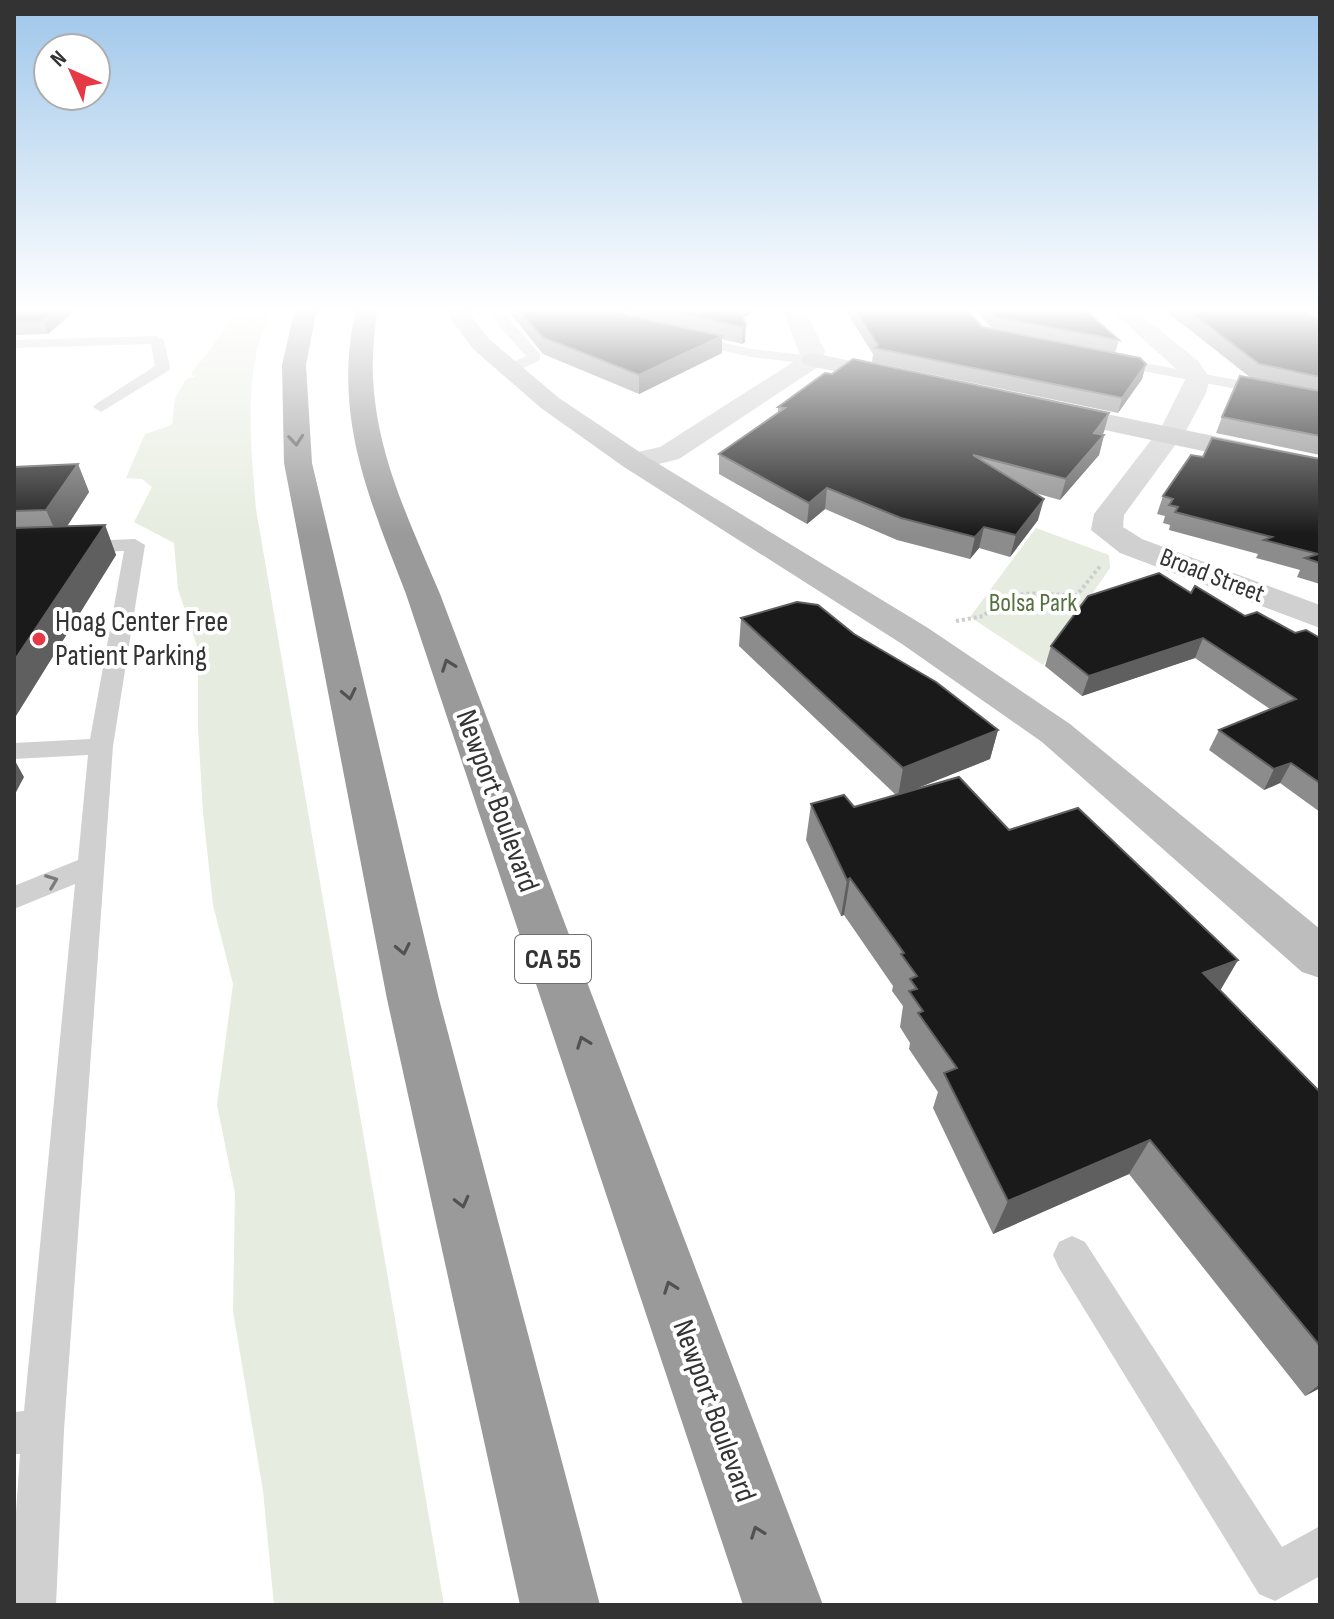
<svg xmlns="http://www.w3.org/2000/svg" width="1334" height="1619" font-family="'Sofia Sans Condensed',sans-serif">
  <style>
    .green { fill: #e6ecdf }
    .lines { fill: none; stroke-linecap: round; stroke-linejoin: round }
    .path { stroke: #cdcdcd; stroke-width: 4; stroke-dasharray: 3 3; stroke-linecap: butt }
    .lane { fill: #d0d0d0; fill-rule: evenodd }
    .street { fill: #d0d0d0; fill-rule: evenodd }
    .secondary { fill: #bdbdbd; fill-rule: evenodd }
    .highway { fill: #9a9a9a; fill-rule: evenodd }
    .wall { fill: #8c8c8c }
    .shaded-wall { fill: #5f5f5f }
    .building { fill: #1a1a1a; stroke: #5f5f5f; stroke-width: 2 }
    .oneway { stroke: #525252 }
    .oneway2 { stroke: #7a7a7a }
    .poi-dot { fill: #e63946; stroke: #fff; stroke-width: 3 }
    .labels { text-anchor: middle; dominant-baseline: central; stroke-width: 8; stroke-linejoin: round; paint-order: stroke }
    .far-street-label { font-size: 26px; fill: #333; stroke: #fff }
    .far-park-label { font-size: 26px; fill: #56703f; stroke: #fff }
    .shield { fill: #fff; stroke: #707070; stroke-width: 2 }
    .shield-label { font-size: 28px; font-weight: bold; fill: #333 }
    .poi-label { font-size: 30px; fill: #333; stroke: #fff; text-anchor: start }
    .street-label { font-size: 30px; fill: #333; stroke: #fff }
  </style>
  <rect width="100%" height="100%" fill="#fff"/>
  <!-- green -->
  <g class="green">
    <path d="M241,308H273C241,368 251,444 256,509L444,1605H274L263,1491L233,1311L235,1193L217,1105L233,984L213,905L203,812L198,728V649L178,589L174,543L134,522L152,487L142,479L126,478L145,434L172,425L175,399L186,379L195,377L191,374Z"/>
    <path d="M1036,528L1109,555L1110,568L1043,665L970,617Z"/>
  </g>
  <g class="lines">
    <!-- path -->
    <path class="path" d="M956,621L984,616C1008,584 1042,596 1077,595L1101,565"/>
    <!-- lane -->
    <g class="lane">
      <path d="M490,308H502L511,322L540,354V360L515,372H505V366L526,356L500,327Z"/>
      <path d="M690,335L751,349L813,356L820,360L813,364L751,357L685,342V336Z"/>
      <path d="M157,336L164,340L170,368L168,371L101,412L93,407L96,404L155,366L151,344L14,348V340Z"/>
      <path d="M1111,357L1320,395V405L1106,364L1104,361Z"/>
      <path d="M135,539L145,545L113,746L64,1430L56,1605H14V1542L20,1454H14V1412L24,1411L75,884L14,909V886L78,860L88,755L14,759V743L90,739L124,551L14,556V544Z"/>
      <path d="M1072,1236L1085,1242L1282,1547L1320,1526V1576L1275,1601L1259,1594L1059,1268L1053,1255L1059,1242Z"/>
    </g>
    <!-- street -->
    <g class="street">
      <path d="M782,308H804L825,351L821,365L679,459L634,470L624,467L620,461L624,455L660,447L801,357Z"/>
      <path d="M1109,308H1133L1198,361L1210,378L1206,393L1187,429L1124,515L1123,527L1142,539L1320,605V628L1120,553L1091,530L1094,514L1162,426L1186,378Z"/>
    </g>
    <!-- secondary -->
    <g class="secondary">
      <path d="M443,308H465L489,339L559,398L644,455L928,628L1070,724L1320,929V978L1302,972L1042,742L902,644L624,467L541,408L473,349Z"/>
      <path d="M813,353L912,374L915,379L912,384L903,386L805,365L801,360L805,355Z"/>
      <path d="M1048,402L1320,458V476L1039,416L1035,410L1039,404Z"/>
    </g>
    <!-- highway -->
    <g class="highway">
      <path d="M295,308H317L306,365L312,463L439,999L600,1605H520L387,999L284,463L282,365Z"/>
      <path d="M356,308H378C358,417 399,497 440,594L823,1605H743L406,594C368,495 332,416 356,308Z"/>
    </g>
  </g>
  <!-- wall -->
  <g class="wall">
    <path d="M14,308H78L48,334L14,335Z"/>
    <path d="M506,308H614L630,316L636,317L622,308H753V312L743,318L745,342L742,344L722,339V353L639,394L543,354Z"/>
    <path d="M844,308H965L982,327L993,329L972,308H1083L1119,340L1115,353L1146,364L1142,379L1118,413L872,362L873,354Z"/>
    <path d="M1162,308H1320V455L1216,433L1222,417L1251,378Z"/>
    <path d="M778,407L1109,413L1102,435H1104L1099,455L1060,500L1035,493L1038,520L1010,557L979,548L970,559L897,540L825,509L807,524L719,474V454L778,414Z"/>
    <path d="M1203,457L1320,459V584L1297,577L1300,570L1256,558L1258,554L1169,530L1170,525L1163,523L1165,516L1157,514L1163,496Z"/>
    <path d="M78,464L89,492L67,526L105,525L116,555L14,719V467Z"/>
    <path d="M1191,593L1245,616L1295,633L1320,638V812L1280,783L1264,790L1209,750L1219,730L1270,709L1195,658L1082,696L1045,666L1051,646Z"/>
    <path d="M741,618L854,634L998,730L990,759L912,790L1009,830L1238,960L1220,990L1318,1090L1320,1089V1388L1305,1396L1129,1174L993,1234L933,1108L938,1092L909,1049L910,1043L900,1027L903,1006L892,991L893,986L844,915L841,916L806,840L811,804L854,807L896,795L739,646Z"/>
  </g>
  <!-- shaded-wall -->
  <g class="shaded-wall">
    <path d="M59,308H78L48,334L43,321Z"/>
    <path d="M737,308H753V312L737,322Z"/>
    <path d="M746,325L745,342L742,344V327Z"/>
    <path d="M722,336V353L639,394V375Z"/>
    <path d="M1146,364L1142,379L1118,413L1122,398Z"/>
    <path d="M1109,413L1104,432L1089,453L1094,433Z"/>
    <path d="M1104,435L1099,455L1060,500L1066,479Z"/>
    <path d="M78,464L89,492L59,539L46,510Z"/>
    <path d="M827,488L825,509L807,524L809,503Z"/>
    <path d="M1044,499L1038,520L1010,557L1016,535Z"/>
    <path d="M105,525L116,555L14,719V661Z"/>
    <path d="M984,527L979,548L970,559L975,537Z"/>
    <path d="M1203,638L1195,658L1082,696L1089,676Z"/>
    <path d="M998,730L990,759L898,796L903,768Z"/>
    <path d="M14,759L24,777L14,796Z"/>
    <path d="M1291,763L1280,783L1264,790L1274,769Z"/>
    <path d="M850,878L844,915L841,916L847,880Z"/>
    <path d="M1238,960L1217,996L1203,973Z"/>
    <path d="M1150,1140L1129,1174L993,1234L1008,1201Z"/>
    <path d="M1320,1384V1388L1305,1396Z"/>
  </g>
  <!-- building -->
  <g class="building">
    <path d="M14,308H59L43,321L14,322Z"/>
    <path d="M518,308H614L630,316L722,336L639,375L542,337Z"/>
    <path d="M656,308H738L746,325L742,327Z"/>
    <path d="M854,308H965L982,327L1140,358L1146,364L1122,398L874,348L878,345Z"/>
    <path d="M987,308H1083L1119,340L996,317Z"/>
    <path d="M1185,308H1299L1320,321V377L1259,364Z"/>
    <path d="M853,359L1109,413L1094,433L1104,435L1066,479L973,455L1044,499L1016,535L984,527L975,537L901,518L827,488L809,503L719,454L785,408L778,407L825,373L832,374Z"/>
    <path d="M1240,376L1320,391V436L1222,417Z"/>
    <path d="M1212,438L1320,459V563L1305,558L1318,554L1264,540L1272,537L1175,512L1178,507L1169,505L1173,499L1163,496L1191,455L1203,457Z"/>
    <path d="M78,464L46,510L14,511V467Z"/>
    <path d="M105,525L14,661V528Z"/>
    <path d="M1159,573L1191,593L1195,586L1245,616L1257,612L1295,633L1306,630L1320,638V783L1291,763L1274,769L1219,730L1296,699L1203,638L1089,676L1051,646L1088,596Z"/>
    <path d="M797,602L818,605L854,634L936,682L998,730L903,768L741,618Z"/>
    <path d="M959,777L1009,830L1078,808L1238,960L1203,973L1318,1090L1320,1089V1346L1150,1140L1008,1201L944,1073L957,1068L918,1013L923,1011L909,991L917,989L910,979L917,976L901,954L904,953L850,878L847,880L811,804L844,795L854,807Z"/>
  </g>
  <!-- one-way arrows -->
  <defs><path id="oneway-chevron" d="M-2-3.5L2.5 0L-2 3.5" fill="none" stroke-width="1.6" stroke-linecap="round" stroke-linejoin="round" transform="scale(2)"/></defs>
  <g class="oneway">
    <use href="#oneway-chevron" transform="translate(296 440) rotate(85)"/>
    <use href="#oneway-chevron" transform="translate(448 665) rotate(-110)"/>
    <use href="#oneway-chevron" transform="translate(349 694) rotate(78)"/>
    <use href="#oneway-chevron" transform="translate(403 949) rotate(78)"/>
    <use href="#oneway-chevron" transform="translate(583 1042) rotate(-110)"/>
    <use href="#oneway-chevron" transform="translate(462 1202) rotate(76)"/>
    <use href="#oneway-chevron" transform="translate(670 1287) rotate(-110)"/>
    <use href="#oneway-chevron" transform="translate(757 1532) rotate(-110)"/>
  </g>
  <use class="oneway2" href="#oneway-chevron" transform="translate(52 881) rotate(-21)"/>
  <!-- sky -->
  <linearGradient id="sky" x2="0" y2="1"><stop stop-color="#9ec6ea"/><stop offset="0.58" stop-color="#fff"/><stop offset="1" stop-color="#fff" stop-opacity="0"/></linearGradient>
  <rect width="1334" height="534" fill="url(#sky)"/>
  <!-- markers -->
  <circle class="poi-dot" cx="39" cy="639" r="8"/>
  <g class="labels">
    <!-- far-street labels -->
    <g class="far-street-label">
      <text transform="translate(1212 576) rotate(21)">Broad Street</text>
    </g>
    <!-- far-park labels -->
    <g class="far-park-label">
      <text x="1033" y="603">Bolsa Park</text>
    </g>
    <!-- shield labels -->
    <rect class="shield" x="515" y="935" width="76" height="48" rx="6"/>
    <g class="shield-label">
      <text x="553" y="959">CA 55</text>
    </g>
    <!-- poi labels -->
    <g class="poi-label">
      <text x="55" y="622">Hoag Center Free<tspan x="55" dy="34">Patient Parking</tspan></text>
    </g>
    <!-- street labels -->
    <g class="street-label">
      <text transform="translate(497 801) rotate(70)">Newport Boulevard</text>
      <text transform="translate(714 1411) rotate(70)">Newport Boulevard</text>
    </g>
  </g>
  <!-- border -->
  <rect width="1334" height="1619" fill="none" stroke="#333333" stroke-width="32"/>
  <!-- north arrow -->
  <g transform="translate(72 72) rotate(315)"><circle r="38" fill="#ffffff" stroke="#adadad" stroke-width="2"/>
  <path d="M0-6L14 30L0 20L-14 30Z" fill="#e63946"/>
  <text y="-12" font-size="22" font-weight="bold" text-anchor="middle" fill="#333333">N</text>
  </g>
</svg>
